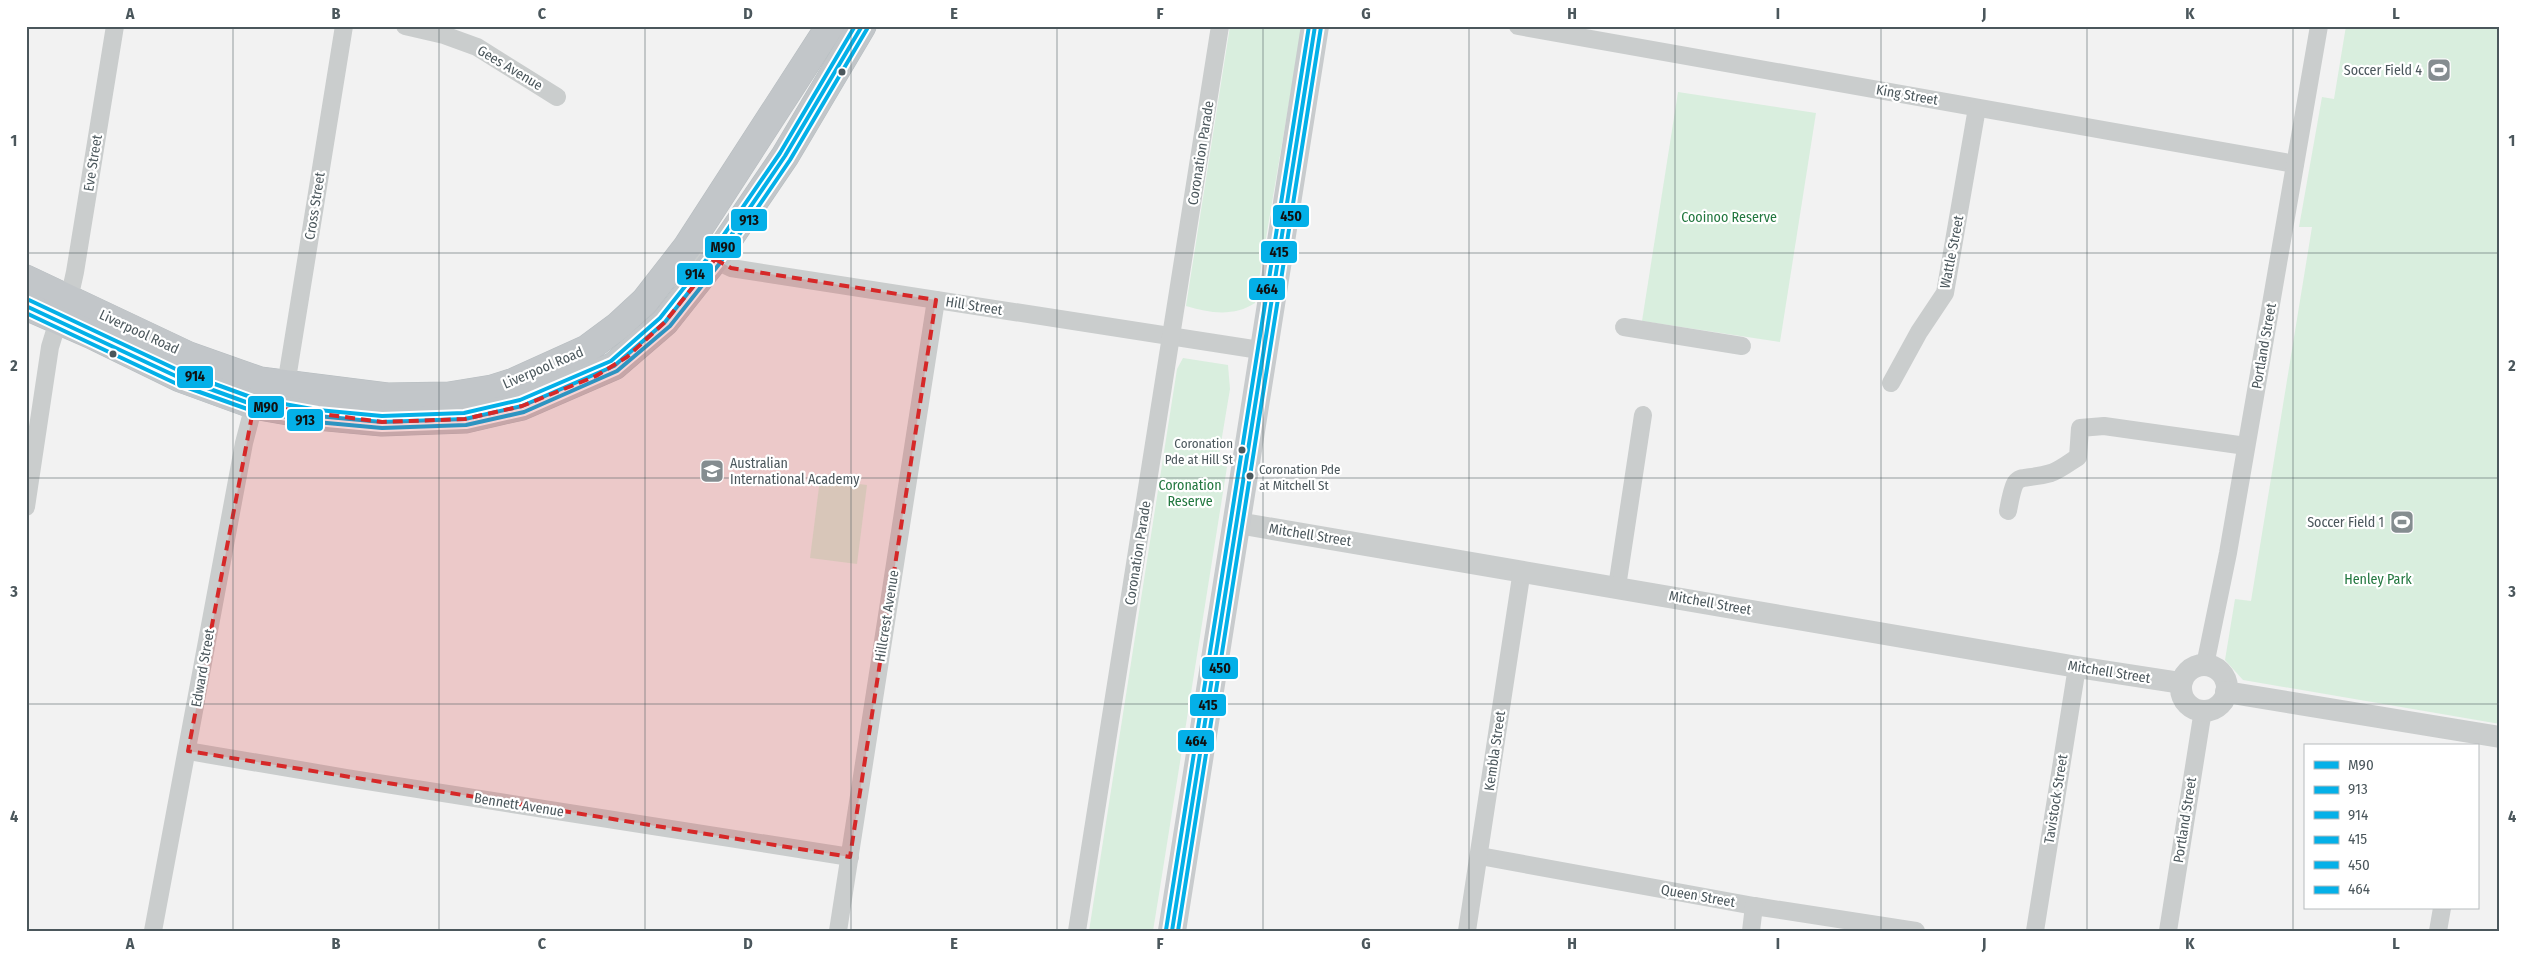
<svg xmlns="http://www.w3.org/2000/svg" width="2526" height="957" font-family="'Fira Sans Condensed',sans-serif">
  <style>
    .green { fill: #d9eede }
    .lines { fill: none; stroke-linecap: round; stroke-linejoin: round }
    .trunk-casing { stroke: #b7bdc0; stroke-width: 29 }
    .minor { stroke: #cacdcd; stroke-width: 18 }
    .tertiary { stroke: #cacdcd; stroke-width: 22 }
    .primary { stroke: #c8cbcd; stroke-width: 28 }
    .trunk { stroke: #c2c6c9; stroke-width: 28 }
    .bus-1-casing { stroke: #fff; stroke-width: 8 }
    .bus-2-casing { stroke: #fff; stroke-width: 8 }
    .bus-3-casing { stroke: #fff; stroke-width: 8 }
    .bus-4-casing { stroke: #fff; stroke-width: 8 }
    .bus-5-casing { stroke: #fff; stroke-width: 8 }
    .bus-6-casing { stroke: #fff; stroke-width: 8 }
    .bus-1 { stroke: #04b0e8; stroke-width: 4 }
    .bus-2 { stroke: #04b0e8; stroke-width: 4 }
    .bus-3 { stroke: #04b0e8; stroke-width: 4 }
    .bus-4 { stroke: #04b0e8; stroke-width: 4 }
    .bus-5 { stroke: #04b0e8; stroke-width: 4 }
    .bus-6 { stroke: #04b0e8; stroke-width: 4 }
    .marked { fill: #d62828; fill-opacity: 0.2; stroke: #d62828; stroke-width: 4; stroke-dasharray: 10 6; stroke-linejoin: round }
    .grid { fill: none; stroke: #4b575c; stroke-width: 1; stroke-opacity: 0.55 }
    .bus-dot { fill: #4b575c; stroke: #fff; stroke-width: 2 }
    .labels { text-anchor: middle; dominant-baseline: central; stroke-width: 4.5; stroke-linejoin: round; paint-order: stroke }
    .bus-label { font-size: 13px; fill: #4b575c; stroke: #fff; text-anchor: end }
    .street-label { font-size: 14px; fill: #4b575c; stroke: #fff }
    .poi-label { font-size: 14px; fill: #4b575c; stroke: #fff; text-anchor: end }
    .park-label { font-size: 14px; fill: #22773f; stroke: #fff }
    .line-badge { stroke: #fff; stroke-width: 2 }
    .pale-badge-label { font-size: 14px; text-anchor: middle; font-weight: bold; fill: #111 }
    .neatline { fill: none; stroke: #4b575c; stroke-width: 2 }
    .grid-label { font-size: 16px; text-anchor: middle; font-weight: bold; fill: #4b575c }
  </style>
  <rect width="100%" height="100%" fill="#f2f2f2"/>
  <!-- green -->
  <g class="green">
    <path d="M1230,26H1302L1255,303C1234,317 1209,313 1186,306Z"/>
    <path d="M2346,26H2500V724L2243,680L2225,660L2235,599L2251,601L2312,227H2299L2322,97L2334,99Z"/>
    <path d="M1678,92L1816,113L1780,342L1642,321Z"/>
    <path d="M1183,358L1228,365L1230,389L1219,455L1227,467L1159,894L1153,931H1089L1177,369Z"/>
    <path d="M820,479L867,485L857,564L810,558Z"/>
  </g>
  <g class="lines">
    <!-- trunk casing -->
    <g class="trunk-casing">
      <g id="trunk">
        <path d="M26,279L189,356L260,381L387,397L449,396L492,389L514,382L587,349L618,326L645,301L687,247L830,26"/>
        <path d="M26,306L92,335L180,378L254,405L317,416L382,422L465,419L522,406L614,366L665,322L715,259L785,156L862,26"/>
      </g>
    </g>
    <!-- minor -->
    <g class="minor">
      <path d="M405,26L444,35L477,47L557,97"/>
      <path d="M1518,26L2295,164"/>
      <path d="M687,247L731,268L1266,351"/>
      <path d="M69,299L75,272L115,26"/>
      <path d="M1624,327L1742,346"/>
      <path d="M1891,383L1919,332L1945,293L1977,108"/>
      <path d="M286,385L344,26"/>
      <path d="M26,507L50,347L58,321"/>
      <path d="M2008,511C2016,467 2016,483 2051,473C2060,470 2070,462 2078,457L2080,428L2104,426L2246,446"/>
      <path d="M1617,587L1643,415"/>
      <path d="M2205,665L2228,553L2319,26"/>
      <path d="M188,751L347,778L850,857"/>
      <path d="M1480,856L1754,906L1916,931"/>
      <path d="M153,931L244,443L254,405"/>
      <path d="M838,931L936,300"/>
      <path d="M1077,931L1220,26"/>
      <path d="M1467,931L1522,570"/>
      <path d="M1751,931L1754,906"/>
      <path d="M2035,931L2077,667"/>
      <path d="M2168,931L2203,710"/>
      <path d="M2438,931L2442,908"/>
    </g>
    <!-- tertiary -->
    <g class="tertiary">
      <path d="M1238,523L2077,667L2181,683"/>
      <circle cx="2204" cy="688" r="23"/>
      <path d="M2226,692L2500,737"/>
    </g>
    <!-- primary -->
    <path class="primary" d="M1172,931L1315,26"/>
    <!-- trunk -->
    <use href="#trunk" class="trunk"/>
    <!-- bus-1 casing -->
    <g class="bus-1-casing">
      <path id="bus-1" d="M26,306L180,378L254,405L317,416L382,422L465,419L522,406L614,366L665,322L715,259L785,156L862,26"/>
    </g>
    <!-- bus-2 casing -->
    <g class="bus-2-casing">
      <path id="bus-2" d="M26,313L177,384L253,411L316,422L382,428L466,425L524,412L617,371L670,326L720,263L790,160L867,29"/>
    </g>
    <!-- bus-3 casing -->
    <g class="bus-3-casing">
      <path id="bus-3" d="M29,300L182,372L256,399L318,410L382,416L464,413L520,400L611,361L660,318L710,255L780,153L855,26"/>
    </g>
    <!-- bus-4 casing -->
    <g class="bus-4-casing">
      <path id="bus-4" d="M1172,931L1315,26"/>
    </g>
    <!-- bus-5 casing -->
    <g class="bus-5-casing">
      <path id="bus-5" d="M1178,931L1321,27"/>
    </g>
    <!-- bus-6 casing -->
    <g class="bus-6-casing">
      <path id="bus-6" d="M1166,930L1309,26"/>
    </g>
    <!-- bus-1 -->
    <use href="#bus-1" class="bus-1"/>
    <!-- bus-2 -->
    <use href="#bus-2" class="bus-2"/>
    <!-- bus-3 -->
    <use href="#bus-3" class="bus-3"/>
    <!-- bus-4 -->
    <use href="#bus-4" class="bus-4"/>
    <!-- bus-5 -->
    <use href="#bus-5" class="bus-5"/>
    <!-- bus-6 -->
    <use href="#bus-6" class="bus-6"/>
  </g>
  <!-- marked area -->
  <path class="marked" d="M715,259L731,268L936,300L850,857L188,751L254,405L382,422L465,419L522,406L596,376L627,357L665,322Z"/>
  <!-- grid -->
  <path class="grid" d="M233,26V931M439,26V931M645,26V931M851,26V931M1057,26V931M1263,26V931M1469,26V931M1675,26V931M1881,26V931M2087,26V931M2293,26V931M26,253H2500M26,478H2500M26,704H2500"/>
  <!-- icons -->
  <defs>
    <g id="stadium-square" transform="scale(1.25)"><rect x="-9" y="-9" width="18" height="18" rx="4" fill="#858d90" stroke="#fff"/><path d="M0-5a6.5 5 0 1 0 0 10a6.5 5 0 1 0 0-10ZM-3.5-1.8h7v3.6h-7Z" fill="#fff"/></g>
    <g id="school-square" transform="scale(1.25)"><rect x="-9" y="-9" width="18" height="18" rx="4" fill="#858d90" stroke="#fff"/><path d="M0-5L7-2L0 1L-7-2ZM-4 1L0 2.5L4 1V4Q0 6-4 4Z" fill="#fff"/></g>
  </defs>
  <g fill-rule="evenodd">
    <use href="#stadium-square" x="2439" y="70"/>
    <use href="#school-square" x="712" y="471"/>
    <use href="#stadium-square" x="2402" y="522"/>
  </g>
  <!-- markers -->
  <g class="bus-dot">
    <circle cx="842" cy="72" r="4.5"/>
    <circle cx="113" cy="354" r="4.5"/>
    <circle cx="1242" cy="450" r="4.5"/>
    <circle cx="1250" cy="476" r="4.5"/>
  </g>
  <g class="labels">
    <!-- bus labels -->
    <g class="bus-label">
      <text x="1233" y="443">Coronation<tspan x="1233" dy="16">Pde at Hill St</tspan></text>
      <text x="1259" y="469" text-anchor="start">Coronation Pde<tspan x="1259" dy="16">at Mitchell St</tspan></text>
    </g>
    <!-- street labels -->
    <g class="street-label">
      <text transform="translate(510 68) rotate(31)">Gees Avenue</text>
      <text transform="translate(1907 95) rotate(10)">King Street</text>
      <text transform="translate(1201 153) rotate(-81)">Coronation Parade</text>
      <text transform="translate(93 163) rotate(-81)">Eve Street</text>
      <text transform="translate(315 206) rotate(-81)">Cross Street</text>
      <text transform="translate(1952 252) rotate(-79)">Wattle Street</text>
      <text transform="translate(974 306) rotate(9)">Hill Street</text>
      <text transform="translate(139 332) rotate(25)">Liverpool Road</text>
      <text transform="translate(2264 346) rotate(-80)">Portland Street</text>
      <text transform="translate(543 368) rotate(-23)">Liverpool Road</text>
      <text transform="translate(1310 535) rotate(9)">Mitchell Street</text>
      <text transform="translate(1138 553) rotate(-81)">Coronation Parade</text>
      <text transform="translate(1710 603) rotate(10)">Mitchell Street</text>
      <text transform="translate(887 616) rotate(-81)">Hillcrest Avenue</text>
      <text transform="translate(203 668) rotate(-80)">Edward Street</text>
      <text transform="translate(2109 672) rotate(9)">Mitchell Street</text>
      <text transform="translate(1495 751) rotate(-82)">Kembla Street</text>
      <text transform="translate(2056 799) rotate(-81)">Tavistock Street</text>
      <text transform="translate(519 805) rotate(9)">Bennett Avenue</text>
      <text transform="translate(2185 820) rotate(-81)">Portland Street</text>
      <text transform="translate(1698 896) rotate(10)">Queen Street</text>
    </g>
    <!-- poi labels -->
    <g class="poi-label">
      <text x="2422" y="70">Soccer Field 4</text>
      <text x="730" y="463" text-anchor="start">Australian<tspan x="730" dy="16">International Academy</tspan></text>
      <text x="2384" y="522">Soccer Field 1</text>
    </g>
    <!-- park labels -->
    <g class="park-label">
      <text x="1729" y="217">Cooinoo Reserve</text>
      <text x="1190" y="485">Coronation<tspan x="1190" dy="16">Reserve</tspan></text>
      <text x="2378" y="579">Henley Park</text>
    </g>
  </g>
  <g class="line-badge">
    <rect x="1272" y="204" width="38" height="24" rx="5" fill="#04b0e8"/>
    <rect x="730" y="208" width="38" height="24" rx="5" fill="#04b0e8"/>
    <rect x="704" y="235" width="38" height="24" rx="5" fill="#04b0e8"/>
    <rect x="1260" y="240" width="38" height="24" rx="5" fill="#04b0e8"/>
    <rect x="676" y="262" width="38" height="24" rx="5" fill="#04b0e8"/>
    <rect x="1248" y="277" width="38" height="24" rx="5" fill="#04b0e8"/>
    <rect x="176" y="365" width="38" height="24" rx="5" fill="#04b0e8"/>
    <rect x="247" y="395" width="38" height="24" rx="5" fill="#04b0e8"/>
    <rect x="286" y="408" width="38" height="24" rx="5" fill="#04b0e8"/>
    <rect x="1201" y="656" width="38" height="24" rx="5" fill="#04b0e8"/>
    <rect x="1189" y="693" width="38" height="24" rx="5" fill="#04b0e8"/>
    <rect x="1177" y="729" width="38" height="24" rx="5" fill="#04b0e8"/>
  </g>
  <g class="pale-badge-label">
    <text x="1291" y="221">450</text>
    <text x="749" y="225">913</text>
    <text x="723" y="252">M90</text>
    <text x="1279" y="257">415</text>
    <text x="695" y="279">914</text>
    <text x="1267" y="294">464</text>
    <text x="195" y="381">914</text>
    <text x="266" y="412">M90</text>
    <text x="305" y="425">913</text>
    <text x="1220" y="673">450</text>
    <text x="1208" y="710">415</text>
    <text x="1196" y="746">464</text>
  </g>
  <!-- border -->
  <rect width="2526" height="957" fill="none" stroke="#ffffff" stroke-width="55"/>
  <!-- legend -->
  <rect x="2304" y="744" width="175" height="165" fill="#ffffff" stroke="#b7bcbe"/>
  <rect x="2314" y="761" width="25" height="8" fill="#04b0e8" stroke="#b7bcbe"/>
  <text x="2348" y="770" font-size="15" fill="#4b575c">M90</text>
  <rect x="2314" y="786" width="25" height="8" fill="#04b0e8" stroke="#b7bcbe"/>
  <text x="2348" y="794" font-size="15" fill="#4b575c">913</text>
  <rect x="2314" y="811" width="25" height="8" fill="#04b0e8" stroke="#b7bcbe"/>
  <text x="2348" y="820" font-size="15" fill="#4b575c">914</text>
  <rect x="2314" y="836" width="25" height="8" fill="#04b0e8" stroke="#b7bcbe"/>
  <text x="2348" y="844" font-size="15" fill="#4b575c">415</text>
  <rect x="2314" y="861" width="25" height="8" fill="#04b0e8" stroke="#b7bcbe"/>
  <text x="2348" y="870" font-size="15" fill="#4b575c">450</text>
  <rect x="2314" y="886" width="25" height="8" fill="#04b0e8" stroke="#b7bcbe"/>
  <text x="2348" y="894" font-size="15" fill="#4b575c">464</text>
  <rect x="28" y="28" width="2470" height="902" class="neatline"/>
  <g class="grid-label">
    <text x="130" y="19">A</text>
    <text x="336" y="19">B</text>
    <text x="542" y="19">C</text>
    <text x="748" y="19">D</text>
    <text x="954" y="19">E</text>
    <text x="1160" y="19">F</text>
    <text x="1366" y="19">G</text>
    <text x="1572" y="19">H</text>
    <text x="1778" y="19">I</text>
    <text x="1984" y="19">J</text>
    <text x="2190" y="19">K</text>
    <text x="2396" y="19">L</text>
    <text x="14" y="146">1</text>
    <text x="2512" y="146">1</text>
    <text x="14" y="371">2</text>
    <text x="2512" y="371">2</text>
    <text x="14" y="597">3</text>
    <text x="2512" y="597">3</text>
    <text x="14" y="822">4</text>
    <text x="2512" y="822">4</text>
    <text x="130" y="949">A</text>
    <text x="336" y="949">B</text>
    <text x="542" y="949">C</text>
    <text x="748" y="949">D</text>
    <text x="954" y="949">E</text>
    <text x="1160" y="949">F</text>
    <text x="1366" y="949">G</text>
    <text x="1572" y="949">H</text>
    <text x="1778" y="949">I</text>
    <text x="1984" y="949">J</text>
    <text x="2190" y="949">K</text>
    <text x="2396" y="949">L</text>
  </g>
</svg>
